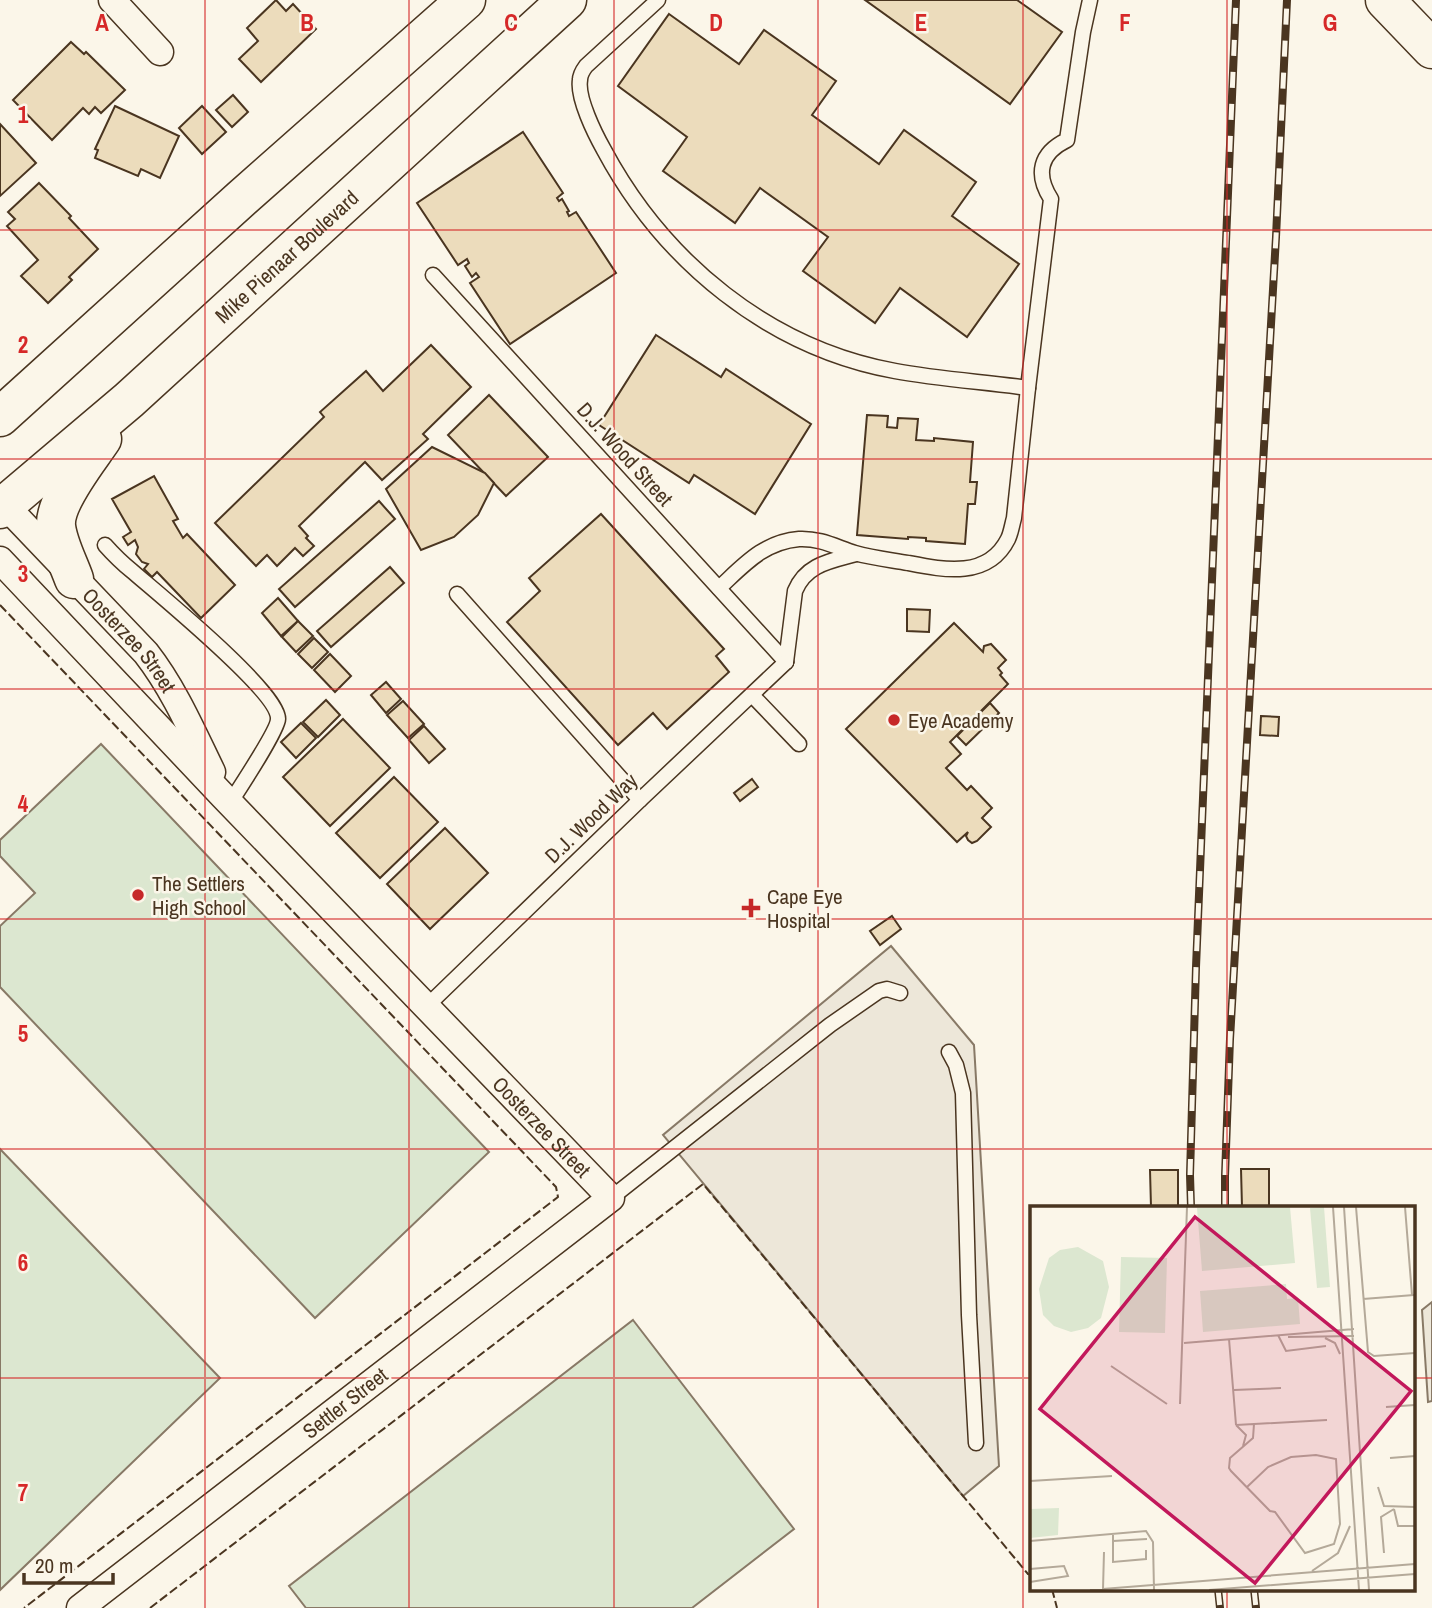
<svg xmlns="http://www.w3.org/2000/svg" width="1432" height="1608" font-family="'Archivo Narrow',sans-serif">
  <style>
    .green { fill: #dce7d0; stroke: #887966; stroke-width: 2 }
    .parking { fill: #ede7d9; stroke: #887966; stroke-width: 2 }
    .building { fill: #ecdcbc; stroke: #4a3520; stroke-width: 2 }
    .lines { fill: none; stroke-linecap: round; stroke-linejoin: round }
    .service-casing { stroke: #4a3520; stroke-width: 17 }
    .minor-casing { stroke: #4a3520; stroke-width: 29 }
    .secondary-casing { stroke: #4a3520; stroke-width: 41 }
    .primary-casing { stroke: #4a3520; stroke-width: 41 }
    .service { stroke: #fbf6e9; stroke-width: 14 }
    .minor { stroke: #fbf6e9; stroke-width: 26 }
    .secondary { stroke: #fbf6e9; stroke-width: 38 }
    .primary { stroke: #fbf6e9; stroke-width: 38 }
    .rail-casing { stroke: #4a3520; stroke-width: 8 }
    .rail { stroke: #fbf6e9; stroke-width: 5; stroke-dasharray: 16; stroke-linecap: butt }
    .fence { stroke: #4a3520; stroke-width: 2; stroke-dasharray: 9 3.5; stroke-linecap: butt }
    .grid { fill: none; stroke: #d62828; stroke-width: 2; stroke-opacity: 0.55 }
    .poi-dot { fill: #c62828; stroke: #fbf6e9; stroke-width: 2.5 }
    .labels { text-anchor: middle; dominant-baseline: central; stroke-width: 5; stroke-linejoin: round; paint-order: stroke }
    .street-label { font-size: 21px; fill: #4a3520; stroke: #fbf6e9 }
    .poi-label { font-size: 21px; fill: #4a3520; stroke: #fbf6e9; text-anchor: start }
    .inset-road { fill: none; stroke: #b4a999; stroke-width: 2 }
    .view { fill: #c2185b; fill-opacity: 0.15; stroke: #c2185b; stroke-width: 3.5 }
    .inset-edge { fill: none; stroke: #4a3520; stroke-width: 3.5 }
    .grid-label { font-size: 23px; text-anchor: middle; font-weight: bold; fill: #d62828; stroke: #fbf6e9; stroke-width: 5; stroke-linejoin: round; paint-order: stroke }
  </style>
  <rect width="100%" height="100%" fill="#fbf6e9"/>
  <!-- green -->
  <g class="green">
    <path d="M101,744L489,1152L315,1318L0,987V926L35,893L0,856V840Z"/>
    <path d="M0,1149L220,1378L0,1590Z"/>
    <path d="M633,1320L794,1529L692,1608H306L289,1586Z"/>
  </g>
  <!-- parking -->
  <g class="parking">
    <path d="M891,946L974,1045L999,1466L963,1496L663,1135Z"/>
    <path d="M1432,1302V1401L1428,1402L1422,1310Z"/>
  </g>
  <!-- building -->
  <g class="building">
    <path d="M276,0L286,11L293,4L316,29L261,82L239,59L258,41L247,28Z"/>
    <path d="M865,0H1017L1062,32L1010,104Z"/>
    <path d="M669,14L739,64L764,30L836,81L812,115L879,164L904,130L976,182L952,216L1019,264L967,337L900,288L875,323L803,271L828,237L760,188L735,223L663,171L687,137L618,86Z"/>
    <path d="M71,42L84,54L86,52L125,90L101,113L95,107L89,114L83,108L52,140L13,100Z"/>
    <path d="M233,95L248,112L232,127L216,110Z"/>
    <path d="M115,106L179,136L160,178L141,169L138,176L95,158L98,150L95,149Z"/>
    <path d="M202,106L226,132L202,154L179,128Z"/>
    <path d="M0,124L36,163L0,196Z"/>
    <path d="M523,132L563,193L557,198L559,201L562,199L569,211L567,212L569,216L576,212L616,273L510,344L470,283L479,277L476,273L472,277L465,266L469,263L467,259L458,265L417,203Z"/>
    <path d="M39,183L71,216L69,218L98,249L69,277L72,280L48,303L21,276L38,260L7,226L15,219L8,212Z"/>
    <path d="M656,335L721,377L726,369L811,424L755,514L694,475L689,483L599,425Z"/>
    <path d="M431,345L471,387L423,434L428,439L382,480L365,462L299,526L308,536L306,538L314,546L303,556L295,548L277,566L267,555L256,566L215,523L324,417L320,412L366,371L383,391Z"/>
    <path d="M489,395L548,457L506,496L448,435Z"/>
    <path d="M867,415L888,416L887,427L897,428L898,418L918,419L916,440L934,441V438L973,442L970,482H977L975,504H968L965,544L926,541V538L908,537V539L857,535Z"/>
    <path d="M432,447L485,473L494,483L478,515L454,537L421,550L386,489Z"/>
    <path d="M154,476L178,519L173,521L183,538L187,534L235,585L201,618L157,572L152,577L144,569L148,564L142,562L136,554L138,547L135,540L128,545L123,537L131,532L112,499Z"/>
    <path d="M379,501L395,519L295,607L279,589Z"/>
    <path d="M601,514L724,649L716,656L729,672L667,729L653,713L618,745L507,622L540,591L529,578Z"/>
    <path d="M390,567L404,583L331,647L317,631Z"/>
    <path d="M278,598L298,621L281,636L262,613Z"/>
    <path d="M907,609L930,610L929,632L907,631Z"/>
    <path d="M298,621L313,636L296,652L282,637Z"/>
    <path d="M954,623L983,652L984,646L991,644L1006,660L998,668L1002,673L1000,675L1008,684L950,742L961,754L946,768L967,790L971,786L992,808L982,818L991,827L977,841L972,843L968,840L966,836L968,832L957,842L846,729Z"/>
    <path d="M314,638L328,652L312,668L298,654Z"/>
    <path d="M330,654L351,676L335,692L314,670Z"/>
    <path d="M386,682L401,699L386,713L371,695Z"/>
    <path d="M326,700L340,715L318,737L303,722Z"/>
    <path d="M403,701L424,724L408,738L387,715Z"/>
    <path d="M990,703L999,713L966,745L957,736Z"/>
    <path d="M1261,716L1279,717L1278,736L1260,735Z"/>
    <path d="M343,719L390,768L330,826L283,777Z"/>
    <path d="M301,723L316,738L296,758L281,742Z"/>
    <path d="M424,726L445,749L429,763L409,740Z"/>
    <path d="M394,777L438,822L380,878L336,833Z"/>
    <path d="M752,779L758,787L740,801L734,793Z"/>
    <path d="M445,828L488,873L430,929L387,884Z"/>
    <path d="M892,916L901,929L880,945L870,931Z"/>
    <path d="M1241,1169H1269V1207H1242Z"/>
    <path d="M1150,1170H1178V1207H1151Z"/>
  </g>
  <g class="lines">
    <!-- service casing -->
    <g class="service-casing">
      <g id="service">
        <path d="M658,0L586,66C583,70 580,75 580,80C577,98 595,134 604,150C664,262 769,348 895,371C938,379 985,382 1028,388"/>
        <path d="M433,275L786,662"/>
        <path d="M105,545C113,554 122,563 132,571C156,592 279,692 278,719C278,730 239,789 230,803"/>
        <path d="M719,588C743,566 763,542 799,539C820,538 836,547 855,553C872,558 891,560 908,563C944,570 988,579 1008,539C1011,533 1012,525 1014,518L1028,388L1051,199C1035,174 1040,153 1067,140L1083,32L1090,0"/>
        <path d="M457,594L640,800"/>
        <path d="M786,662L795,591C806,564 831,561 856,554"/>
        <path d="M752,695L799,744"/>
        <path d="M426,1007L640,800L786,662"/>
        <path d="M949,1052L956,1065L963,1093L969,1315L976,1443"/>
        <path d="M611,1198L830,1025L879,991L887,989L900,993"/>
      </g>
    </g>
    <!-- minor casing -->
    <g class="minor-casing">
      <g id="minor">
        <path d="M112,0L160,52"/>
        <path id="s1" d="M0,500L146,653C174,689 192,731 212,772"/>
        <path id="s2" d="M0,560L223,796L611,1198L80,1608"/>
      </g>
    </g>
    <!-- secondary casing -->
    <g class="secondary-casing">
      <g id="secondary">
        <path d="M0,417L242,198L466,0"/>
        <path id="s3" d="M0,509L129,400L567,0"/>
        <path d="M74,579C68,562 58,544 56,526C54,501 88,460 102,439"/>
      </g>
    </g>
    <!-- primary casing -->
    <g class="primary-casing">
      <path id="primary" d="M1385,0L1432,49"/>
    </g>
    <!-- service -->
    <use href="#service" class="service"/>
    <!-- minor -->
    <use href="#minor" class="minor"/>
    <!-- secondary -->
    <use href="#secondary" class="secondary"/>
    <!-- primary -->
    <use href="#primary" class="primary"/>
    <!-- rail casing -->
    <g class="rail-casing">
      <g id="rail">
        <path d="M1191,1207L1190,1175L1196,967L1236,0"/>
        <path d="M1225,1207V1176L1230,1039L1276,237L1287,0"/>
        <path d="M1218,1589L1220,1608"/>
        <path d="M1254,1589L1256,1608"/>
      </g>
    </g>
    <!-- rail -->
    <use href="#rail" class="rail"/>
    <!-- fence -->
    <g class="fence">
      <path d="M0,605L556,1187L558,1197L24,1608"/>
      <path d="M1052,1589L1057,1608"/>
      <path d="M150,1608L703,1184L1028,1574L1031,1575"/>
    </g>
  </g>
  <!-- grid -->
  <path class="grid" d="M205,0V1608M409,0V1608M614,0V1608M818,0V1608M1023,0V1608M1227,0V1207M0,230H1432M0,459H1432M0,689H1432M0,919H1432M0,1149H1432M0,1378H1031M1413,1378H1432M1227,1589V1608"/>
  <!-- markers -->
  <g class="poi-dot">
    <circle cx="894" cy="720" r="7"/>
    <circle cx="138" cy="895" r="7"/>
    <path d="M747.5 897.5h7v7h7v7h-7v7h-7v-7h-7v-7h7z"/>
  </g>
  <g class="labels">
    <!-- street labels -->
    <g class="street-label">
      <text stroke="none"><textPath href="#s3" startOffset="382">Mike Pienaar Boulevard</textPath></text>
      <text transform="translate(625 454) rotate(48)">D.J. Wood Street</text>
      <text stroke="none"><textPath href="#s1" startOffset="191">Oosterzee Street</textPath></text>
      <text transform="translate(591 818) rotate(-44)">D.J. Wood Way</text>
      <text stroke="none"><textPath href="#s2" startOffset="784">Oosterzee Street</textPath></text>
      <text transform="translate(345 1403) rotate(-38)">Settler Street</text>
    </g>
    <!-- poi labels -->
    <g class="poi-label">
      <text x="908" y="720">Eye Academy</text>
      <text x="152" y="883">The Settlers<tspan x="152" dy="24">High School</tspan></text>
      <text x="767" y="896">Cape Eye<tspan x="767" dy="24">Hospital</tspan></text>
    </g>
  </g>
  <!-- overview -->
  <g transform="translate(1030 1206)">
    <rect width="385" height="385" fill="#fbf6e9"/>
    <path d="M260,1L265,57L172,65L167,2ZM294,1L300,81L287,82L280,2ZM48,41L73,55L79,81L71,112L58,122L41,126L24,120L13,109L9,83L19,52L30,44ZM91,51L137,52L135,127L89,126ZM256,78L257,93L268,92L270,118L173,126L170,85ZM29,302L28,329L0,332V303Z" fill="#dce7d0"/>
    <path class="inset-road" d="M303,1L329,384M314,1L339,384M326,1L338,146L344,150L385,147M375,1L382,89M333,93L384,89M248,129L256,145L296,140M258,131L324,130M295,132L305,137L310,148M199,133L206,219M154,137L324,123M81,160L137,198M204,184L251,182M150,198L157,1M356,201L385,199M206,219L297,214M206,219L216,229L213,240M360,252L385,250M0,275L82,270M217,281L238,261L261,251L286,249L306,253L310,318L304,338L275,347L245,306L240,305L201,265L199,262L200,252L223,232L224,218M348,281L354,300L385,301M364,303L368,320H385M83,327V356L116,353V344M0,335L116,325L123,336L124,384M83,335L117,333M354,347L351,311L364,303M0,363L34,360L38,370L0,376M282,365L308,347L320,320M73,383L74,346M60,384L385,358M179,384L385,368"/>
    <path class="view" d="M165,11L381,185L225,377L10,203Z"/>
    <rect width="385" height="385" class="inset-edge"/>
  </g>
  <g class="grid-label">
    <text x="102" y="31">A</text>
    <text x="307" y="31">B</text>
    <text x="511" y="31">C</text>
    <text x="716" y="31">D</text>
    <text x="921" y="31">E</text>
    <text x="1125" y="31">F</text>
    <text x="1330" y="31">G</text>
    <text x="23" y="123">1</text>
    <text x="23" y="353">2</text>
    <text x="23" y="582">3</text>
    <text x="23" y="812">4</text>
    <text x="23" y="1042">5</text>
    <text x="23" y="1271">6</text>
    <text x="23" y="1501">7</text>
  </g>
  <!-- scale -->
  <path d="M24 1573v10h89v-10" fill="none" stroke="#4a3520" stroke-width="3.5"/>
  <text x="35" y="1573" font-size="21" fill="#4a3520" stroke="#fbf6e9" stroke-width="5" paint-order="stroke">20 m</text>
</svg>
